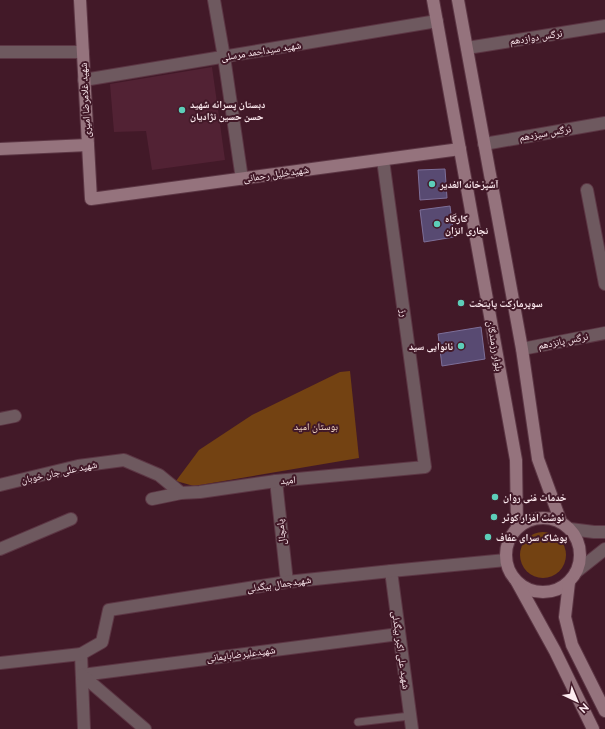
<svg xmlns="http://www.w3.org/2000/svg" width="605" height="729" font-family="Raleway,'Noto Naskh Arabic',sans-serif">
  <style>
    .built { fill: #522234 }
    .green { fill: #734212 }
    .building { fill: #584a72; stroke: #7d6f99 }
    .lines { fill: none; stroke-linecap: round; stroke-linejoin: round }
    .lane-casing { stroke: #5c3644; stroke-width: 9 }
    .street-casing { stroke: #5c3644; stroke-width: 14 }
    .secondary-casing { stroke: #5c3644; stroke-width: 14 }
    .lane { stroke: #6e595f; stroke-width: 7 }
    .street { stroke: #6e595f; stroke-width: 12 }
    .secondary { stroke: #95737d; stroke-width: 12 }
    .poi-dot { fill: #5dceb9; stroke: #421928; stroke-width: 1.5 }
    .labels { text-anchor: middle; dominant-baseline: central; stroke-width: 4; stroke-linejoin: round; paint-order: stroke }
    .street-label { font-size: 10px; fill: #fdebf0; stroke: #421928 }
    .poi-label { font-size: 10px; font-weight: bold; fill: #fdebf0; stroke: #421928; text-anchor: start }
    .park-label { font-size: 10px; fill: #f6dcc9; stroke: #421928 }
  </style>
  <rect width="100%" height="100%" fill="#421928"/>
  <!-- built -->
  <path class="built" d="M212,67L225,160L152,170L146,131L114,132L110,84Z"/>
  <!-- green -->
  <g class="green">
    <path d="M350,371L359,458L194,486L176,481L199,450L252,415L340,372Z"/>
    <circle cx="543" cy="555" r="23"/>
  </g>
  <!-- building -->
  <g class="building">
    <path d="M445,169L447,198L420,200L418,170Z"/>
    <path d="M450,206L454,237L424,242L420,210Z"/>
    <path d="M481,327L485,359L442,366L438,334Z"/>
  </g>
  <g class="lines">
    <!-- lane casing -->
    <g class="lane-casing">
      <path id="lane" d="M358,722L410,716"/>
    </g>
    <!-- street casing -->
    <g class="street-casing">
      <g id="street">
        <path d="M214,0L224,57L242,179"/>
        <path d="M467,48L605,26"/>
        <path d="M0,52H83"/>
        <path d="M84,80L437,21"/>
        <path d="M484,144L605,123"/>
        <path d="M587,190L605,284"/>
        <path d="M522,349L605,333"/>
        <path d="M0,419L15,416"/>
        <path d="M276,481L287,582"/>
        <path d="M0,485L78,466L124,460L159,475L181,493"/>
        <path d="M152,499L181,493L200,492L276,481L425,467L383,160"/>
        <path d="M570,529L594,532H605"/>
        <path d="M0,549L71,519"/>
        <path d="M391,571L412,729"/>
        <path d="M576,572L605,549"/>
        <path d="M81,654L84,729"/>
        <path d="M0,663L81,654L102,642L109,610L287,582L391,571L506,560"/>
        <path d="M82,675L399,634"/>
        <path d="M82,675L145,729"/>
      </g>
    </g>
    <!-- secondary casing -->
    <g class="secondary-casing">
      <g id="secondary">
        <path d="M80,0L91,199L460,149"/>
        <path d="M433,0L516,460L517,528"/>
        <path d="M458,0L522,349L538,459L561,522"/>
        <path d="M0,149L88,145"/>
        <circle cx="543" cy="555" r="37"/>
        <path d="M517,582L555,651L593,729"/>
        <path d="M569,582L565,617L572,645L605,711"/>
      </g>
    </g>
    <!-- lane -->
    <use href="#lane" class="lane"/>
    <!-- street -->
    <use href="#street" class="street"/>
    <!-- secondary -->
    <use href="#secondary" class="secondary"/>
  </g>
  <!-- markers -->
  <g class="poi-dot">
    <circle cx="182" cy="110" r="4"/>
    <circle cx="432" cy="184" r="4"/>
    <circle cx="437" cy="224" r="4"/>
    <circle cx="461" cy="303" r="4"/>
    <circle cx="461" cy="346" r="4"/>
    <circle cx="495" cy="497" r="4"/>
    <circle cx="494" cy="517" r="4"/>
    <circle cx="488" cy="537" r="4"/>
  </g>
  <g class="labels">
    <!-- street labels -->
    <g class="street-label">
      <text transform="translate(536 37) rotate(-9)">نرگس دوازدهم</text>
      <text transform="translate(261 51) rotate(-9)">شهید سیداحمد مرسلی</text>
      <text transform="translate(85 100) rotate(-93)">شهید غلامرضا امیری</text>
      <text transform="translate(545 133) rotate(-10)">نرگس سیزدهم</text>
      <text transform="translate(276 174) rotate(-8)">شهیدخلیل رحمانی</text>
      <text transform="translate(404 313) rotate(82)">رز</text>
      <text transform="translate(563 341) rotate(-11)">نرگس پانزدهم</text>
      <text transform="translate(495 346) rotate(80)">بلوار رزمندگان</text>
      <text transform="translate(59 472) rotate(-12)">شهید علی جان خوبان</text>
      <text transform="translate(288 480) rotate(-5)">امید</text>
      <text transform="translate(281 532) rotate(-96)">پامچال</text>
      <text transform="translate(279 584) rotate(-8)">شهیدجمال بیگدلی</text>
      <text transform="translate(401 650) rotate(82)">شهید علی اکبر بیگدلی</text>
      <text transform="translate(241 654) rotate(-7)">شهیدعلیرضابایمانی</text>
    </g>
    <!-- poi labels -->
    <g class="poi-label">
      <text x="190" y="104">دبستان پسرانه شهید<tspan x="190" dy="12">حسن حسین نژادیان</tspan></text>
      <text x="440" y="184">آشپزخانه الغدیر</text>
      <text x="445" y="218">کارگاه<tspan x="445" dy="12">نجاری انزان</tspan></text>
      <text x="469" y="303">سوپرمارکت پایتخت</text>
      <text x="453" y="346" text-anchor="end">نانوایی سید</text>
      <text x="503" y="497">خدمات فنی روان</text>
      <text x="502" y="517">نوشت افزار کوثر</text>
      <text x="496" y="537">پوشاک سرای عفاف</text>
    </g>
    <!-- park labels -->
    <g class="park-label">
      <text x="316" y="426">بوستان امید</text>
    </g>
  </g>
  <!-- north arrow -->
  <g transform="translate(577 701) rotate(136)" stroke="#421928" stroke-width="3" paint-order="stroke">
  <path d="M0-3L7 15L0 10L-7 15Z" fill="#fdebf0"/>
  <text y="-6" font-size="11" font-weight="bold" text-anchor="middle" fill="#fdebf0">N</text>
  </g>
</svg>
